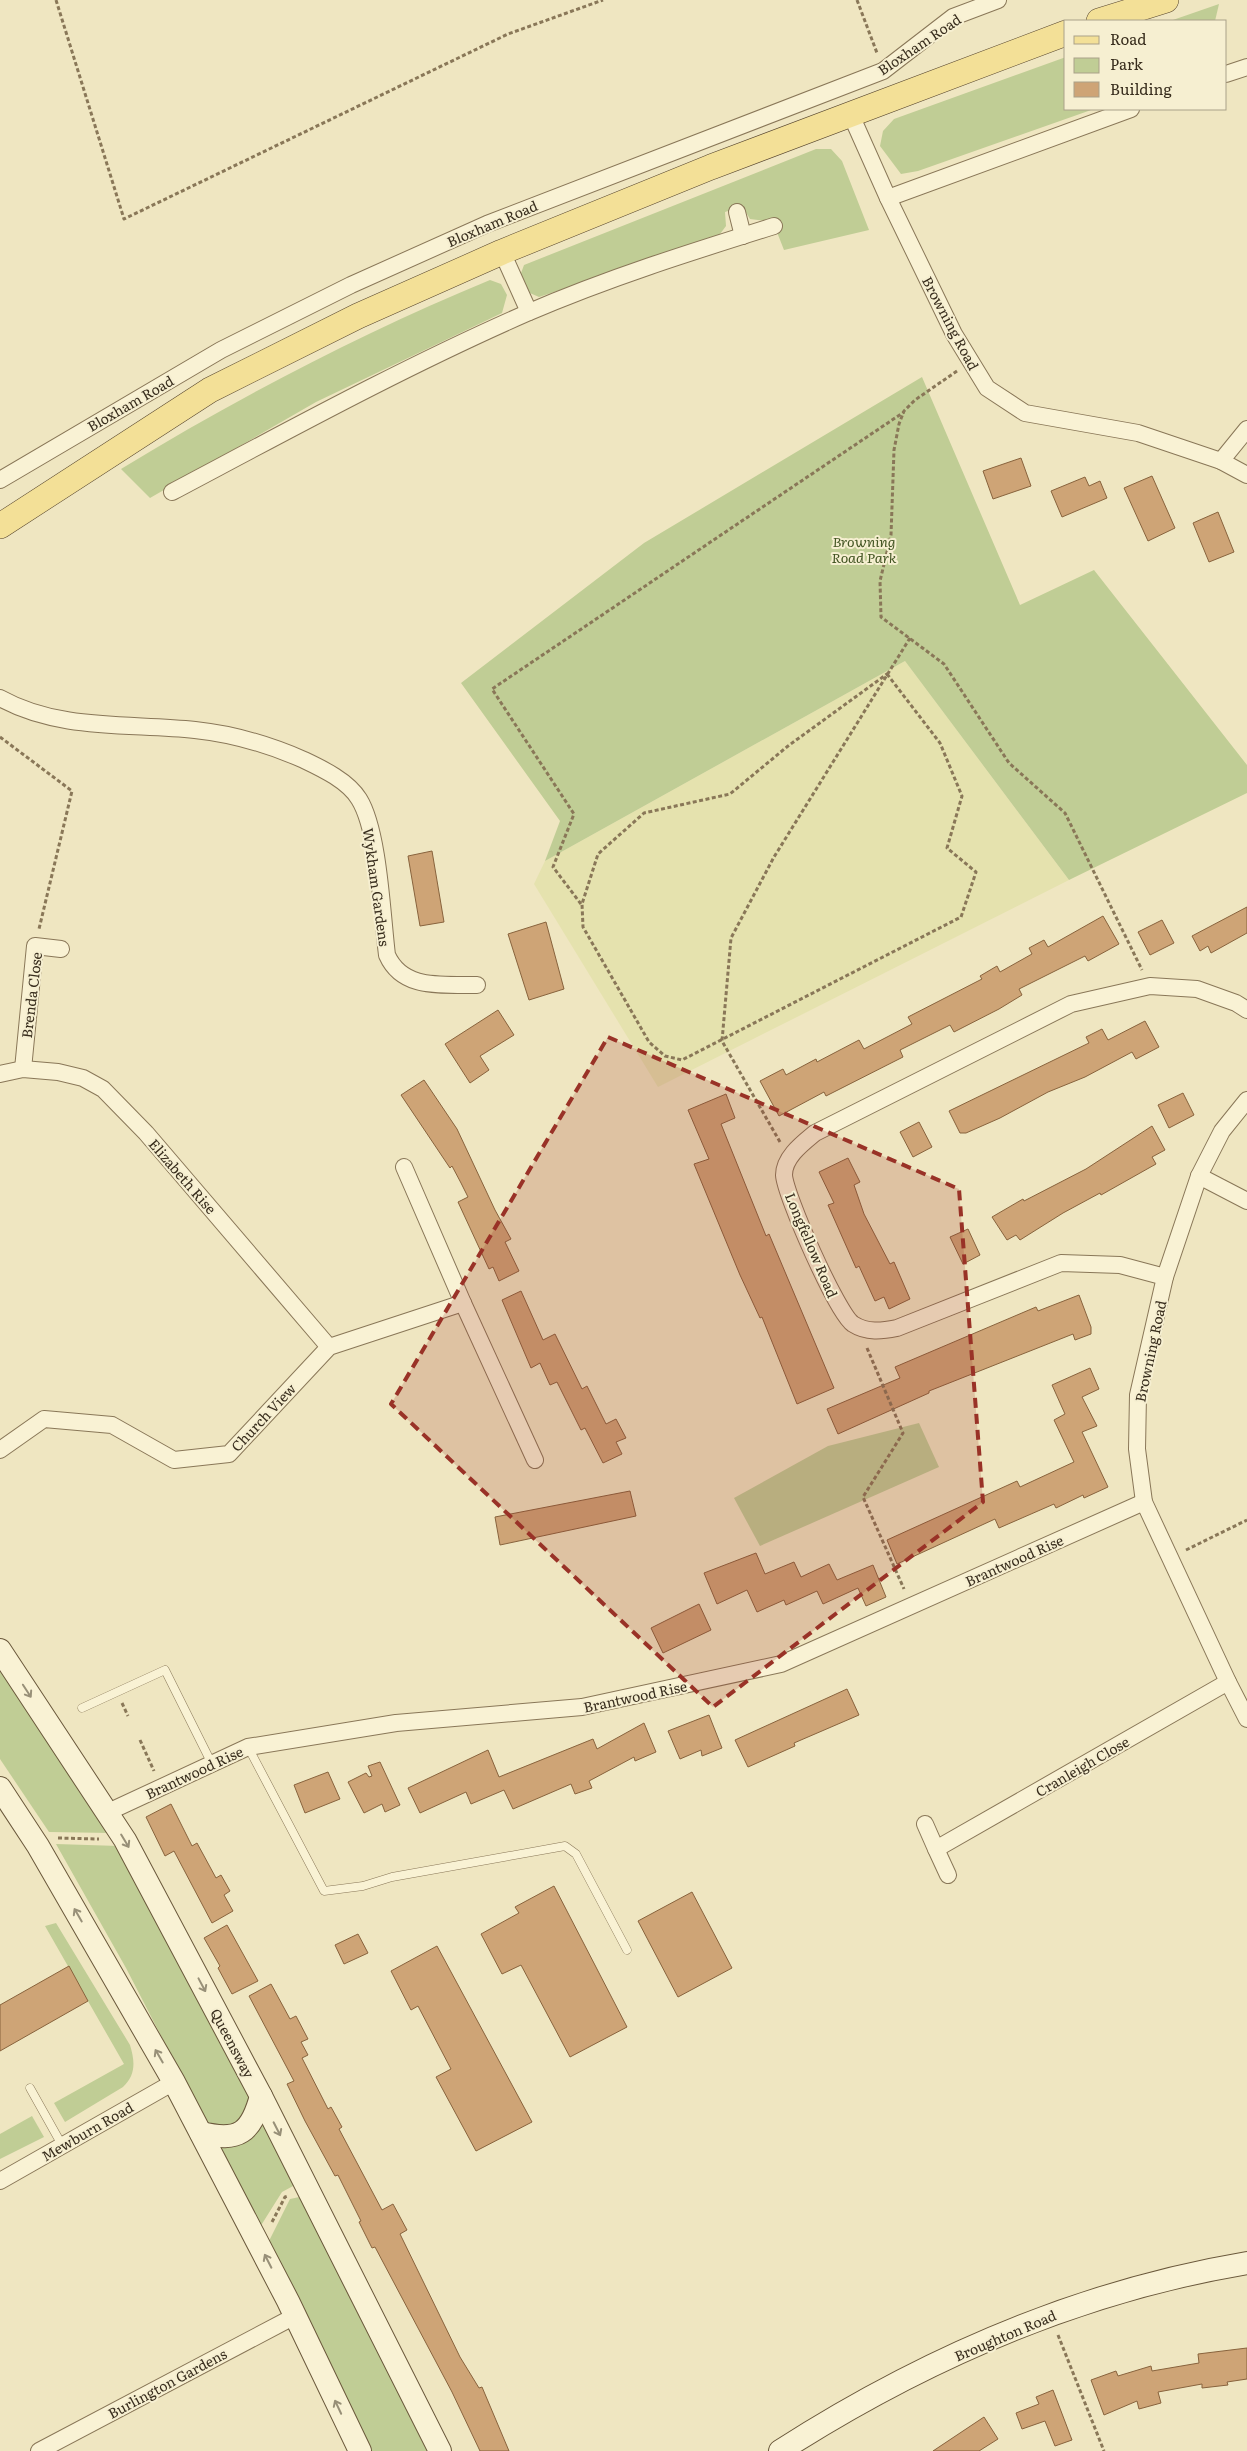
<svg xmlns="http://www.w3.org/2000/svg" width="1247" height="2451" font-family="Literata,serif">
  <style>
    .farmland { fill: #e5e2ae }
    .green { fill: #c0cd95 }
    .building { fill: #cea476; stroke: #88633d }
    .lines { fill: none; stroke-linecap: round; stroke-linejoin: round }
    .lane-casing { stroke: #897758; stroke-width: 9 }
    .street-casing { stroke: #897758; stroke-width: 18 }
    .secondary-casing { stroke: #6a583b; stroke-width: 24 }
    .primary-casing { stroke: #56442d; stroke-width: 26 }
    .path { stroke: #897758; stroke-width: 3; stroke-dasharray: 4 2.5; stroke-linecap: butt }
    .lane { stroke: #f9f2d4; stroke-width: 8 }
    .street { stroke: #f9f2d4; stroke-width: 16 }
    .secondary { stroke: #f9f2d4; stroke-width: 22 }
    .primary { stroke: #f3e097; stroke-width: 25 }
    .oneway { stroke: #989078 }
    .marked { fill: #993227; fill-opacity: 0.2; stroke: #993227; stroke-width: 4; stroke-dasharray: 10 6; stroke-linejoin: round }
    .labels { text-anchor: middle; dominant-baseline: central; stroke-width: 4; stroke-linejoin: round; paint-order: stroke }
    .street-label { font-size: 14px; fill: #382d1d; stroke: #f6efd1 }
    .park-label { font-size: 14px; font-style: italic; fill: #435523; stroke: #f6efd1 }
  </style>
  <rect width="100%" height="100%" fill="#efe6c1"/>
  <!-- farmland -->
  <path class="farmland" d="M905,661L1069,880L658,1087L534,884L545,861Z"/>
  <!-- green -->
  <g class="green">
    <path d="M1219,4L1215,21H1170Z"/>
    <path d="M1066,57V109H1094L918,171L901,174L880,146L883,131L894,119Z"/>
    <path d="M816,149H831L842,161L869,230L784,250L773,222L750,219L742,206L725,212L726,226L717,238L539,297L523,290L520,276L524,265Z"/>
    <path d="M490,280L501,284L507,295L502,313L316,402L150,498L121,469C239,397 362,333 490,280Z"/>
    <path d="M922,377L1020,605L1094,570L1247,765V793L1069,880L905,661L545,861L560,821L461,683L644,543Z"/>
    <path d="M919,1423L939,1467L760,1546L734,1498L828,1446Z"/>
    <path d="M0,1664L111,1833L49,1832L0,1759Z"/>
    <path d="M56,1844L119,1846L250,2095L241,2122L225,2128L205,2121L126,1968Z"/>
    <path d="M56,1923L130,2045C135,2061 136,2075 123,2087L65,2122L54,2103L124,2064L45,1926Z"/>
    <path d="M32,2116L44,2137L0,2159V2134Z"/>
    <path d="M266,2121L295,2185L282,2192L260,2227L215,2143C243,2146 248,2143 266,2121Z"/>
    <path d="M304,2196L435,2451H370L268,2243L290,2199Z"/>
  </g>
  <!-- building -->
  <g class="building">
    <path d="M1021,458L1031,486L993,499L983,471Z"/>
    <path d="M1152,476L1175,528L1148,541L1124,488Z"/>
    <path d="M1085,477L1089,486L1100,481L1107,498L1062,517L1051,491Z"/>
    <path d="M1218,512L1234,552L1209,562L1193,523Z"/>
    <path d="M432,851L444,922L420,926L408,856Z"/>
    <path d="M1247,907V933L1211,953L1208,946L1200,951L1192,936Z"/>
    <path d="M1103,916L1119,944L1088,961L1085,956L1019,989L1022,995L999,1009L954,1032L950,1025L900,1050L903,1057L826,1096L824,1092L779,1116L760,1081L783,1069L786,1075L816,1059L817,1062L859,1040L864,1049L912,1024L908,1017L982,979L980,976L997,966L1000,972L1032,954L1029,948L1044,940L1048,947Z"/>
    <path d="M1162,920L1174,943L1150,955L1138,932Z"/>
    <path d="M546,922L564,989L529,1000L508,934Z"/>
    <path d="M498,1010L514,1035L480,1056L489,1070L470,1083L445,1044Z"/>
    <path d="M1145,1021L1159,1047L1136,1059L1132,1052L1085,1077L1048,1092L1000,1118L966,1133H960L949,1111L1089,1043L1086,1037L1102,1029L1108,1040Z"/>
    <path d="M424,1080L457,1129L495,1210L511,1239L505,1242L519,1271L499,1281L493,1267L489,1269L458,1202L468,1197L461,1183L452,1166L450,1168L401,1095Z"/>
    <path d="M1183,1093L1194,1115L1169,1128L1158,1105Z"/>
    <path d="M726,1094L735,1118L721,1124L766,1236L769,1234L834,1388L797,1404L762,1317L760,1318L740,1275L694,1164L709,1159L688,1110Z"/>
    <path d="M919,1122L932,1147L913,1157L900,1132Z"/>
    <path d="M1152,1126L1165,1150L1152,1157L1156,1164L1101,1195L1100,1193L1063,1213L1020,1240L1016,1235L1007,1240L992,1217L1023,1199L1024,1201L1086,1169Z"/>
    <path d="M848,1158L860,1182L854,1185L864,1214L890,1264L894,1262L910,1299L889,1309L884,1297L875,1301L859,1266L856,1268L828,1205L834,1203L819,1172Z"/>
    <path d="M968,1229L980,1255L963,1264L950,1237Z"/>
    <path d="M521,1291L543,1340L555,1334L582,1389L587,1386L606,1424L616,1419L626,1438L616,1442L622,1454L603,1463L585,1428L581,1430L557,1382L550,1385L540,1363L531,1368L502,1300Z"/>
    <path d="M1079,1295L1091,1327V1334L1075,1340L1073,1334L929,1391V1393L838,1434L827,1409L900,1378L895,1367L1036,1307L1038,1311Z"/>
    <path d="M1090,1368L1099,1389L1082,1397L1097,1426L1082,1432L1108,1487L1084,1498L1083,1495L1056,1508L1054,1504L999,1528L995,1519L897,1564L887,1540L1017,1481L1020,1487L1074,1462L1054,1420L1065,1414L1052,1385Z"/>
    <path d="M630,1491L636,1516L500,1545L495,1517Z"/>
    <path d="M756,1553L765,1574L794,1562L801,1577L829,1564L837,1580L873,1565L886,1597L866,1606L858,1588L823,1604L817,1591L786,1605L784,1600L757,1612L747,1590L717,1604L704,1573Z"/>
    <path d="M699,1604L711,1630L663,1653L651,1628Z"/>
    <path d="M847,1689L859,1715L794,1743L795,1746L748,1767L735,1740Z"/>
    <path d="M709,1715L722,1748L702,1756L701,1750L680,1759L668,1731Z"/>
    <path d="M644,1723L656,1752L635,1761L634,1757L589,1781L592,1788L575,1794L571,1784L513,1809L504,1790L471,1804L466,1792L420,1813L408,1788L488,1750L499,1777L593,1739L597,1749Z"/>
    <path d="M380,1762L400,1805L385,1812L382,1804L364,1813L348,1782L366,1773L369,1777L372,1776L368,1766Z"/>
    <path d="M328,1772L340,1799L305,1813L294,1785Z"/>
    <path d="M171,1804L192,1846L197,1843L216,1878L221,1875L230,1891L224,1895L233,1911L212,1923L174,1851L165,1856L146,1817Z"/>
    <path d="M554,1886L627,2027L570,2057L521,1965L502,1974L481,1934L519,1913L515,1907Z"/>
    <path d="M692,1892L732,1968L678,1997L638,1921Z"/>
    <path d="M227,1925L258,1981L232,1994L218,1968L220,1966L204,1938Z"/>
    <path d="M358,1934L368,1953L344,1964L335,1945Z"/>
    <path d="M437,1946L532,2122L476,2151L436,2077L451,2069L418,2006L411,2010L391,1971Z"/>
    <path d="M69,1966L88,2001L0,2051V2005Z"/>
    <path d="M271,1984L290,2019L296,2016L308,2039L301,2042L308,2055L302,2058L328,2109L331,2107L342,2127L339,2129L382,2210L393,2204L407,2230L400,2234L460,2357L479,2388L482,2387L509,2451H480L452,2392L375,2247L372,2248L359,2222L361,2221L338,2175L335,2176L305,2121L287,2084L294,2081L249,1996Z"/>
    <path d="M1247,2348V2379L1227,2382L1228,2385L1202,2388V2384L1158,2392L1161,2403L1139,2409L1137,2401L1104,2415L1091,2380L1116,2371L1118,2376L1151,2366L1152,2371L1199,2363L1198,2354Z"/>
    <path d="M1053,2390L1072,2440L1055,2446L1045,2421L1022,2429L1016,2413L1039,2404L1036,2397Z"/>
    <path d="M984,2417L998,2439L979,2451H933Z"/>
  </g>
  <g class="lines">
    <!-- lane casing -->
    <g class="lane-casing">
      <g id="lane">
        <path d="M82,1708L165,1670L212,1764"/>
        <path d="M248,1747L324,1891L363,1886L392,1877L565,1846L576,1854L627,1950"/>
        <path d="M30,2088L62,2145"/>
      </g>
    </g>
    <!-- street casing -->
    <g class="street-casing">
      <g id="street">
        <path d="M1226,74L1247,67"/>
        <path d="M851,115L888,198L954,334L987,388L1025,413L1138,433L1221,461L1247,475"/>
        <path d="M888,198L1131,109"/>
        <path d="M737,212L743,236"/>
        <path d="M502,252L529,312"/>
        <path d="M1221,461L1247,429"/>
        <path d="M0,480L221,350L351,285L487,224L883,71L953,17L998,0"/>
        <path d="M172,492C289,430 406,366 527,313C608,278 691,252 774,226"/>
        <path d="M0,698C59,731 130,723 195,730C233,734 270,745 304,760C323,769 348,781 359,799C379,831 382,915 387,955C403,991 443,984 477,985"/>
        <path d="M23,1069L35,946L61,949"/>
        <path d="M0,1074L23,1069L58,1072L83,1078L103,1089L146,1133L329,1347"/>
        <path d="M1247,1100L1222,1131L1199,1176L1165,1277L1138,1395L1137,1449L1144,1502L1228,1682L1247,1719"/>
        <path d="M404,1167L463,1303"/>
        <path d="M1199,1176L1247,1201"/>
        <path d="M1165,1277L1120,1265L1061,1263L897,1328C882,1331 867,1333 853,1324C837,1313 785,1195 784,1175C784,1157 803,1143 815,1133L1071,1004L1150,986L1197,989L1236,1003L1247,1010"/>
        <path d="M0,1450L44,1419L112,1425L174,1460L229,1454L329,1347L463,1303L535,1460"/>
        <path d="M106,1813L248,1747L396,1723L582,1707L781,1664L1144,1502"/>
        <path d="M925,1824L936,1849L1228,1682"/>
        <path d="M936,1849L948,1875"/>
        <path d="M0,2181L174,2082"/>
        <path d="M39,2451L295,2316"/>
      </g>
    </g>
    <!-- secondary casing -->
    <g class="secondary-casing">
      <g id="secondary">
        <path d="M0,1650L125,1840L261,2096L440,2451"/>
        <path d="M0,1788L38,1846L174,2082L288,2301L360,2451"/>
        <path d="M201,2133C239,2142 251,2133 261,2096"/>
        <path d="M780,2451C922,2360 1080,2291 1247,2263"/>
      </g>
    </g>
    <!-- primary casing -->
    <g class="primary-casing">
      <g id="primary">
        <path d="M1099,21L1166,0"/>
        <path d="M0,526L210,390L358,316L502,252L711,167L1066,33"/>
      </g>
    </g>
    <!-- path -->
    <g class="path">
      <path d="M56,0L124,219L508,34L603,0"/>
      <path d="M857,0L877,53"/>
      <path d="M957,371L915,400L904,411L899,424L894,450L891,535L880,581L881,617L944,664L1009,763L1065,813L1142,970"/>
      <path d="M887,674L940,743L962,796L947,848L976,872L961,917L682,1060L665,1056L649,1042L583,927L582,904L598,854L644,813L730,794L788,746Z"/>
      <path d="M0,737L72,791L39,929"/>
      <path d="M581,904L553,867L574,814L492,689L904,412"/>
      <path d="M780,1142L722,1041L731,938L774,857L910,638"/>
      <path d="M867,1348L903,1433L863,1497L904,1589"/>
      <path d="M1186,1550L1247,1520"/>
      <path d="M122,1703L128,1716"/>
      <path d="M140,1740L154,1771"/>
      <path d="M58,1838L99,1839"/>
      <path d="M272,2222L285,2197L288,2196"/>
      <path d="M1058,2335L1104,2451"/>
    </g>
    <!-- lane -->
    <use href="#lane" class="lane"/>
    <!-- street -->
    <use href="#street" class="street"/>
    <!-- secondary -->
    <use href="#secondary" class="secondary"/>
    <!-- primary -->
    <use href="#primary" class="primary"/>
  </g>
  <!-- one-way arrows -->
  <defs><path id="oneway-shaft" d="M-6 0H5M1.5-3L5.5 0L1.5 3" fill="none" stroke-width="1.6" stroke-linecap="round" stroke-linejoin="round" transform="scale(1.25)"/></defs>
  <g class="oneway">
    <use href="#oneway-shaft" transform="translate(27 1691) rotate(57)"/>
    <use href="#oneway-shaft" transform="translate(125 1841) rotate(59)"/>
    <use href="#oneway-shaft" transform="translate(78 1915) rotate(-120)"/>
    <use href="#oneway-shaft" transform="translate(202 1985) rotate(62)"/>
    <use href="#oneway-shaft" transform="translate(159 2056) rotate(-120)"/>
    <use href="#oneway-shaft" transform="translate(277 2129) rotate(63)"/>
    <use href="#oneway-shaft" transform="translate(268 2261) rotate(-117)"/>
    <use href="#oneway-shaft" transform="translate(338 2407) rotate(-115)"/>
  </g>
  <!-- marked area -->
  <path class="marked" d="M608,1037L959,1189L983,1502L713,1707L391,1404Z"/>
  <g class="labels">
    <!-- street labels -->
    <g class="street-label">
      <text transform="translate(919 44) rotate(-34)">Bloxham Road</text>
      <text transform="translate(492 223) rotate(-23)">Bloxham Road</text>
      <text transform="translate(951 323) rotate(62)">Browning Road</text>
      <text transform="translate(130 403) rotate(-30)">Bloxham Road</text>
      <text transform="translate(377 887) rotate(82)">Wykham Gardens</text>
      <text transform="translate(31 995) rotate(-83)">Brenda Close</text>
      <text transform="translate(183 1176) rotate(49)">Elizabeth Rise</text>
      <text transform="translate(812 1245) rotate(67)">Longfellow Road</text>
      <text transform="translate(1150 1351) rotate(-78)">Browning Road</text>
      <text transform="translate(263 1417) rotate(-47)">Church View</text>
      <text transform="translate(1014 1560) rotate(-24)">Brantwood Rise</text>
      <text transform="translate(635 1696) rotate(-12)">Brantwood Rise</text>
      <text transform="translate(1082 1766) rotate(-30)">Cranleigh Close</text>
      <text transform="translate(194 1772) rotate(-25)">Brantwood Rise</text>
      <text transform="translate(233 2043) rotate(62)">Queensway</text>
      <text transform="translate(87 2131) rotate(-30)">Mewburn Road</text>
      <text transform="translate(1005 2335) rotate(-23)">Broughton Road</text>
      <text transform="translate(167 2383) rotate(-28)">Burlington Gardens</text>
    </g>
    <!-- park labels -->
    <g class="park-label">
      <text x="864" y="541">Browning<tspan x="864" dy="16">Road Park</tspan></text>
    </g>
  </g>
  <!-- legend -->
  <rect x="1064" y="20" width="162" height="90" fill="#f6efd1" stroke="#aaa189"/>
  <rect x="1074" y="36" width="25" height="8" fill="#f3e097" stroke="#aaa189"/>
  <text x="1110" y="45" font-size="15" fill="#382d1d">Road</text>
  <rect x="1074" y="58" width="25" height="15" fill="#c0cd95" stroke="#aaa189"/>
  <text x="1110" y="70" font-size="15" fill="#382d1d">Park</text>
  <rect x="1074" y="82" width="25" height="15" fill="#cea476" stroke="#aaa189"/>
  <text x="1110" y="95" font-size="15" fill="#382d1d">Building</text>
</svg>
